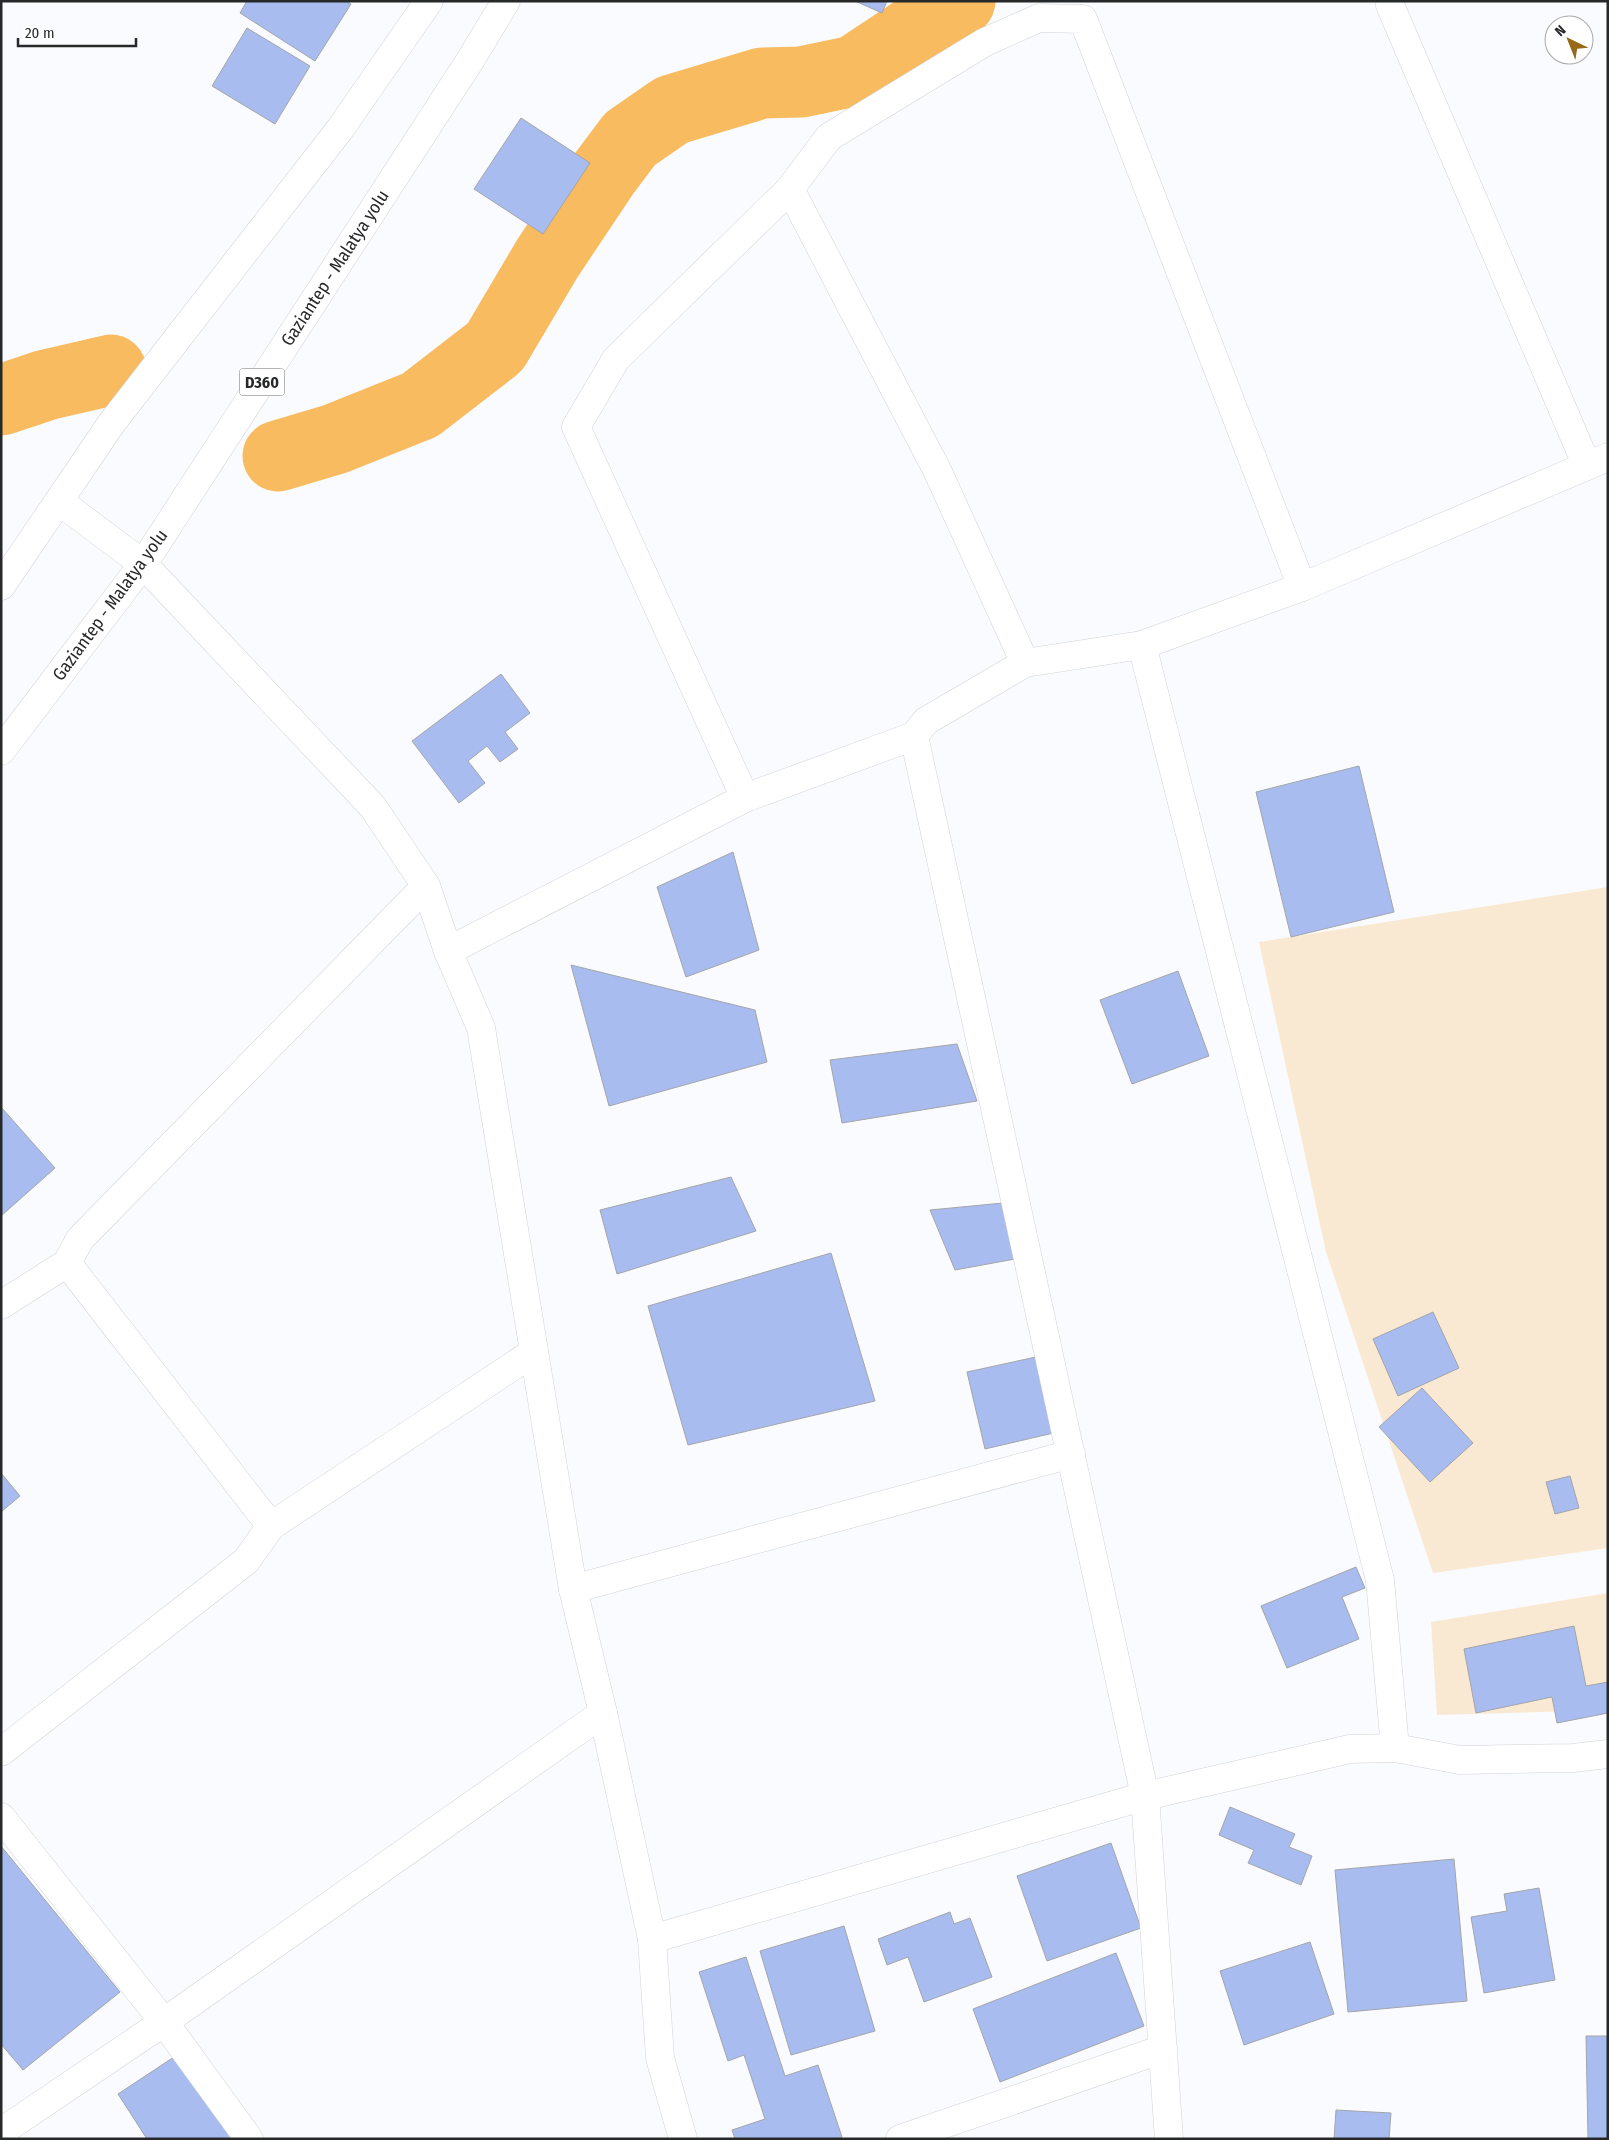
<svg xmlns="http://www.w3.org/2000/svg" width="1609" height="2140" font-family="'Fira Sans Condensed',sans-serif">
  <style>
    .green { fill: #fae9d2 }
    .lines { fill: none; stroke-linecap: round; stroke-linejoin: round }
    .river { stroke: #f8bb60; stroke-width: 71 }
    .building { fill: #a8bcf0; stroke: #a3a5a9 }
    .street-casing { stroke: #d2d3d7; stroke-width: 29 }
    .secondary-casing { stroke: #d2d3d7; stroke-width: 29 }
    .highway-casing { stroke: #d2d3d7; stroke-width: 29 }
    .street { stroke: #fff; stroke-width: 28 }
    .secondary { stroke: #fff; stroke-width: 28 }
    .highway { stroke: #fff; stroke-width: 28 }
    .labels { text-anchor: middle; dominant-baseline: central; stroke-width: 5; stroke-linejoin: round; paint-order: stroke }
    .shield { fill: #fff; stroke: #686869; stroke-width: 1 }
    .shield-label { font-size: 16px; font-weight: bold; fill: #272829 }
    .street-label { font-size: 18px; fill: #272829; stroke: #fff }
  </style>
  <rect width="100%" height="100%" fill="#fafbfe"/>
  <!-- green -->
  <g class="green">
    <path d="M1608,887V1548L1433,1573L1326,1252L1259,942Z"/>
    <path d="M1608,1593V1710L1437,1715L1431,1622Z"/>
  </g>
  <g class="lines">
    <!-- river -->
    <g class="river">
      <path d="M1,400L46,385L111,370"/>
      <path d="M278,456L335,439L420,405L495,347L547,259L603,175L630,139L672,110L762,83L801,82L854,71L960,1"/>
    </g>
  </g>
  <!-- building -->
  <g class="building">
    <path d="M247,1H346L351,4L315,61L240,13Z"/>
    <path d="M855,1H887L882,13Z"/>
    <path d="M247,28L310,66L275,124L212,86Z"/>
    <path d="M521,118L590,163L543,234L474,189Z"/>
    <path d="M501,674L530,713L505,732L518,749L500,762L487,746L468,761L485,783L459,803L412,741Z"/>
    <path d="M1359,766L1394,912L1291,937L1256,792Z"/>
    <path d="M733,852L759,950L686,977L657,887Z"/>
    <path d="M571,965L755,1010L767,1062L609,1106Z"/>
    <path d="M1178,971L1209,1056L1132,1084L1100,1000Z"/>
    <path d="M957,1044L977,1101L842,1123L830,1060Z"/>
    <path d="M1,1107L55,1168L1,1216Z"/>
    <path d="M731,1177L756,1231L617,1274L600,1210Z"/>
    <path d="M1003,1203L1015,1259L955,1270L930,1210Z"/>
    <path d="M831,1253L875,1401L688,1445L648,1306Z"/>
    <path d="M1433,1312L1459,1368L1398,1396L1373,1339Z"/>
    <path d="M1045,1355L1062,1431L985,1449L967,1372Z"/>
    <path d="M1422,1388L1473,1443L1430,1482L1379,1427Z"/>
    <path d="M1,1473L20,1496L1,1512Z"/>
    <path d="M1570,1476L1579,1508L1555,1514L1546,1482Z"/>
    <path d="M1356,1567L1365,1588L1342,1597L1359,1639L1287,1668L1261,1606Z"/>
    <path d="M1574,1626L1586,1686L1608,1682V1713L1557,1723L1552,1697L1476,1713L1464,1649Z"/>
    <path d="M1230,1807L1295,1834L1289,1847L1312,1856L1301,1885L1248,1863L1254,1850L1219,1835Z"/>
    <path d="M1111,1843L1141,1928L1047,1961L1017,1876Z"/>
    <path d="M1,1846L120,1992L23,2070L1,2044Z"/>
    <path d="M1454,1859L1467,2001L1348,2012L1335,1870Z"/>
    <path d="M1539,1888L1555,1980L1484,1993L1471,1917L1507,1911L1504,1894Z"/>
    <path d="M950,1912L954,1924L970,1918L992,1977L924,2002L908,1957L887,1965L878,1939Z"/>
    <path d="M844,1926L875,2031L791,2055L760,1951Z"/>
    <path d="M1310,1942L1334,2014L1244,2045L1220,1971Z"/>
    <path d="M1116,1953L1144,2026L1000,2082L973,2009Z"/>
    <path d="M746,1957L785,2076L818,2065L842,2137L836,2139H735L732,2130L765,2119L744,2055L728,2061L699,1972Z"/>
    <path d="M1586,2036H1608V2139H1588Z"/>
    <path d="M180,2053L236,2139H147L118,2094Z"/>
    <path d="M1336,2110L1391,2113L1389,2139H1334Z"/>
  </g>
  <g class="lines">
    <!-- street casing -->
    <g class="street-casing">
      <g id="street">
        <path d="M1390,5L1587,466"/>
        <path d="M790,189L937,470L1025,663"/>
        <path d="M1142,645L1380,1580L1395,1748"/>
        <path d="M914,736L1145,1796L1169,2139"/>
        <path d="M745,798L576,427L616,359L790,189L829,137L985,42L1039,18L1083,19L1302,587"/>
        <path d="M448,951L745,798L914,736L926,721L1025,663L1142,645L1302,587L1608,457"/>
        <path d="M67,1263L271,1526"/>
        <path d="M1,1305L67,1263L80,1239L426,886"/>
        <path d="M573,1589L1071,1454"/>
        <path d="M1,1752L246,1561L271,1526L534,1352"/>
        <path d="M1,1817L164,2022L249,2139"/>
        <path d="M652,1939L1145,1796L1350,1749L1395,1748L1460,1760L1573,1758L1608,1754"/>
        <path d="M1,2132L164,2022L603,1713"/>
        <path d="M900,2139L1163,2049"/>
      </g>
    </g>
    <!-- secondary casing -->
    <g class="secondary-casing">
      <path id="secondary" d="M59,501L143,564L373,807L426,886L448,951L481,1028L573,1589L603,1713L652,1939L660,2058L683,2139"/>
    </g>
    <!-- highway casing -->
    <g class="highway-casing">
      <g id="highway">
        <path d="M1,586L111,424L340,129L429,1"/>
        <path d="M1,751L143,564L471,59L506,1"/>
      </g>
    </g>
    <!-- street -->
    <use href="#street" class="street"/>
    <!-- secondary -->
    <use href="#secondary" class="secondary"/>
    <!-- highway -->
    <use href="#highway" class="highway"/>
  </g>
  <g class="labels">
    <!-- shield labels -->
    <rect class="shield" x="239.5" y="368.5" width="45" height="27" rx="4"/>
    <g class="shield-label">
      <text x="262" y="382">D360</text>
    </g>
    <!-- street labels -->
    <g class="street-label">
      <text transform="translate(335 268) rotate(-57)">Gaziantep - Malatya yolu</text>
      <text transform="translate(110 605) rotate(-54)">Gaziantep - Malatya yolu</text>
    </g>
  </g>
  <!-- border -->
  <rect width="1609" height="2140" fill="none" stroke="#272829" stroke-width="5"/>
  <!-- north arrow -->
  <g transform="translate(1569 40) rotate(317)"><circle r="24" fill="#ffffff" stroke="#a9a9a9"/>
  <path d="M0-4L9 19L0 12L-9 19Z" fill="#986919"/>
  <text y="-8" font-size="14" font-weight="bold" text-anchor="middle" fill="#272829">N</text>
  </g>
  <!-- scale -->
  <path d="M18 38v8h118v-8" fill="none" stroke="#272829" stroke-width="2.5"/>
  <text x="25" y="38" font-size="15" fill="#272829" stroke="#ffffff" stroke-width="4" paint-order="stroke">20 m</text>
</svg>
